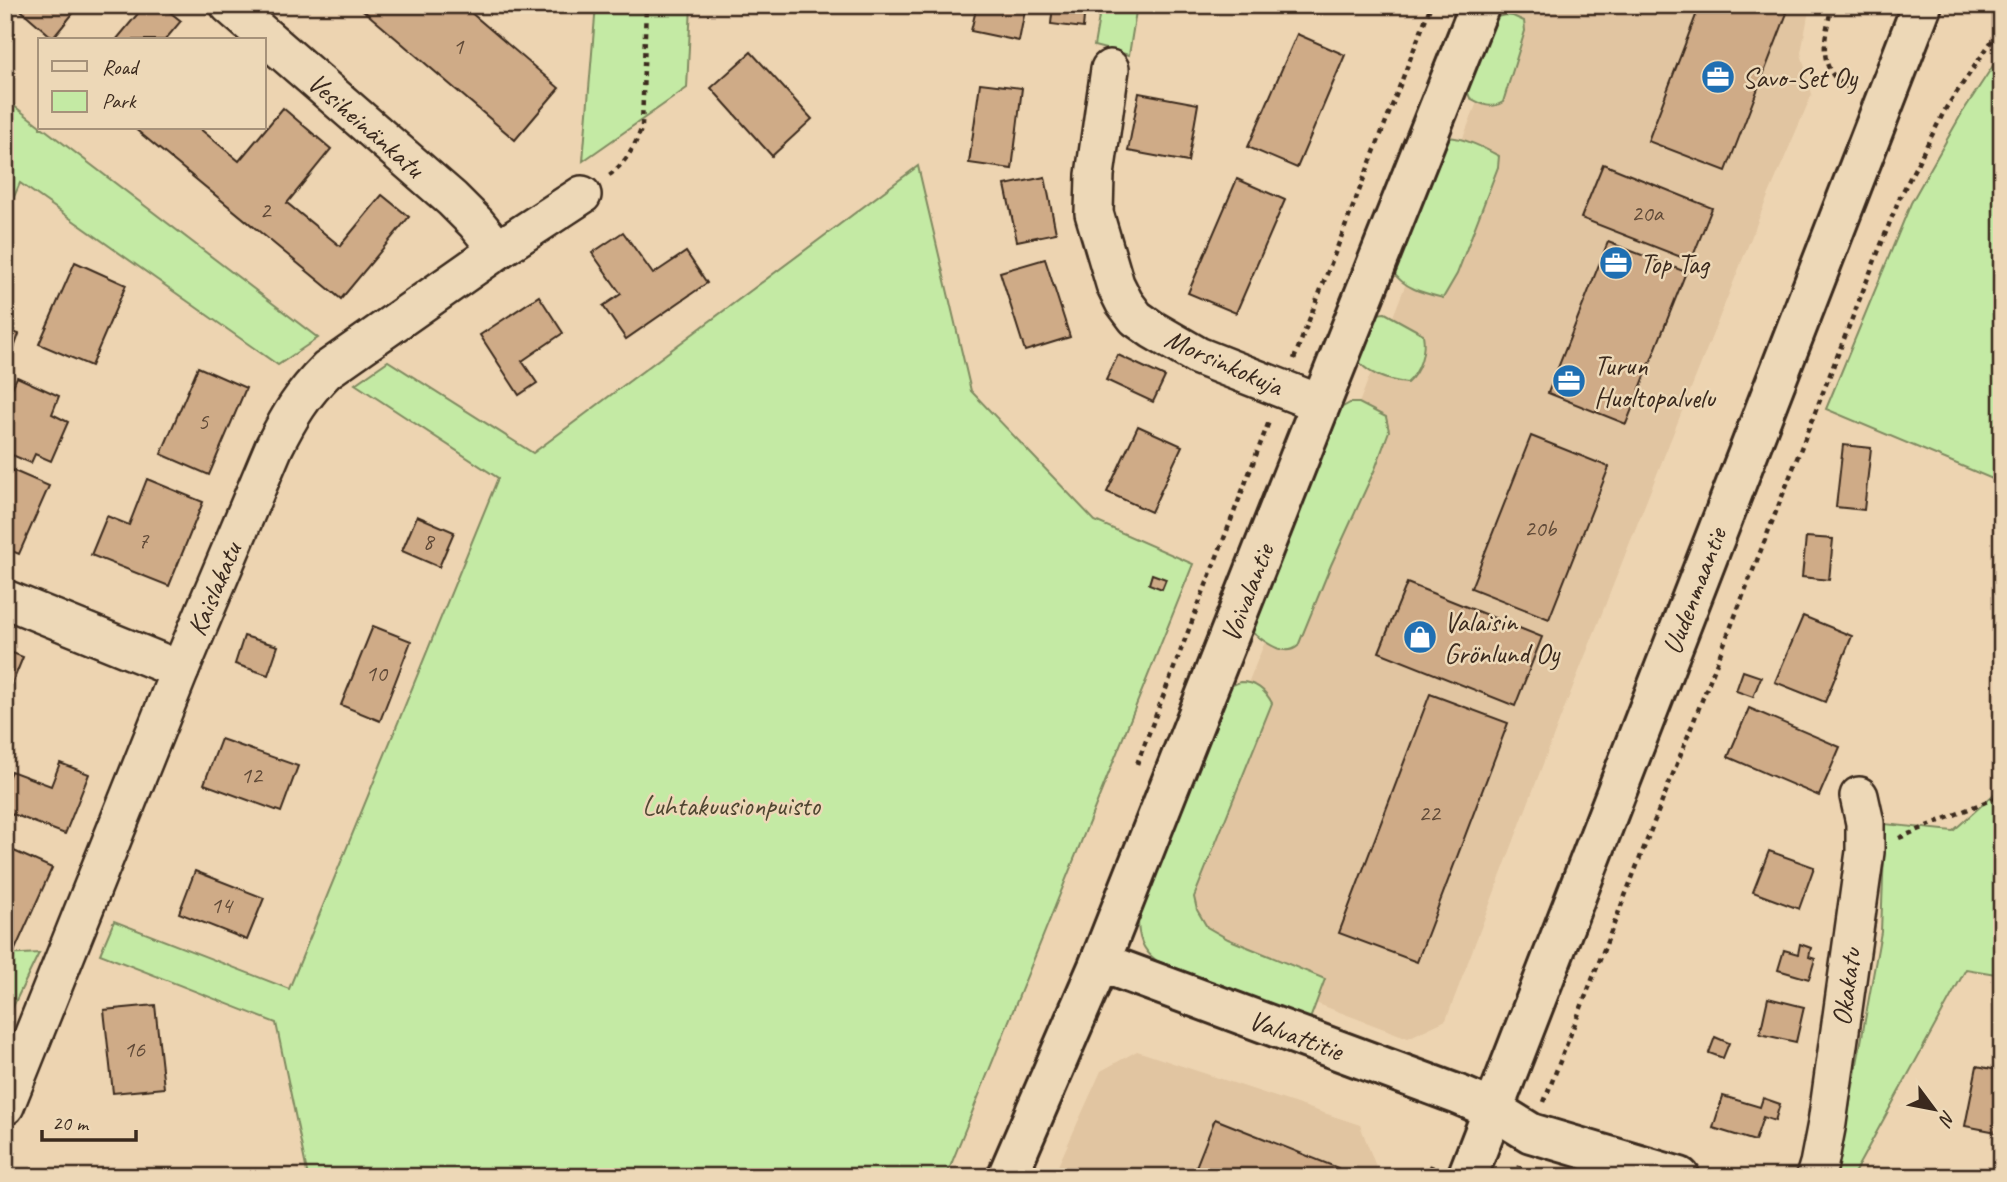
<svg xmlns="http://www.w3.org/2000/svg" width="2007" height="1182" font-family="Caveat,sans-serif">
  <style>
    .built { fill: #e1c5a1 }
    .green { fill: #c4eaa4; stroke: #808a61; stroke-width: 2 }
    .building { fill: #cfab87; stroke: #3b2a1e; stroke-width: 2 }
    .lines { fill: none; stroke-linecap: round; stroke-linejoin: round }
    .lane-casing { stroke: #3b2a1e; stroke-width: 23 }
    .street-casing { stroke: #3b2a1e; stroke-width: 42 }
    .secondary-casing { stroke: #3b2a1e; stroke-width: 44 }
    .path { stroke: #3b2a1e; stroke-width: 4.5; stroke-dasharray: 5 5; stroke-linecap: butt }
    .lane { stroke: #edd8b7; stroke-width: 18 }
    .street { stroke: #edd8b7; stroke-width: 37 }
    .secondary { stroke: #edd8b7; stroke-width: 38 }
    .labels { text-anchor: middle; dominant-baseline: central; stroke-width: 5; stroke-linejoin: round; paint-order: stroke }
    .number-label { font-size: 24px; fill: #604a38 }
    .poi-label { font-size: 28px; fill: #3b2a1e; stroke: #edd8b7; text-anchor: start }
    .street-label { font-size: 28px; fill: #3b2a1e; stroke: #edd8b7 }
    .park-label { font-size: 28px; fill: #504732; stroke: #edd8b7 }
  </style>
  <rect width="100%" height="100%" fill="#edd4b1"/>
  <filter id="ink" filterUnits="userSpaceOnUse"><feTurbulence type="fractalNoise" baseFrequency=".0143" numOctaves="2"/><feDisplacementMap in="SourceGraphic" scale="14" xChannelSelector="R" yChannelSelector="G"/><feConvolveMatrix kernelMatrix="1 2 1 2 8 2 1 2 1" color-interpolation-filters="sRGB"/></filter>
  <g filter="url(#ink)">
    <!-- built -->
    <g class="built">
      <path d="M1517,5H1810L1801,53L1812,94L1763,208L1661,464L1557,727L1446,1020L1408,1038L1168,947L1155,909L1274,620L1481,92Z"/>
      <path d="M1137,1051L1360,1125L1380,1177H1053L1101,1071Z"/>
    </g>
    <!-- green -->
    <g class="green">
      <path d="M596,5H691L687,88L583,161Z"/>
      <path d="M1101,5H1137L1129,55L1094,46Z"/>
      <path d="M1505,15L1513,16L1524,21L1525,31L1503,102C1491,110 1481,104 1470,98L1466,88L1493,18Z"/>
      <path d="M2002,52V483L1826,409L1911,203L1962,113Z"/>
      <path d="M5,99L40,126V128H43L318,338L278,365L20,183L5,217Z"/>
      <path d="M1448,137C1465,138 1484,148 1499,156L1498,167L1457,274L1443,298C1424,293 1405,289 1393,272Z"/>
      <path d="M918,166L971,391L1095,521L1193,564L946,1177H308L276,1023L100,954L114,921L289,989L498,478L355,384L388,361L533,453Z"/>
      <path d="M1385,313L1423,334C1426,351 1420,372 1407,383C1388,381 1365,374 1355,356L1376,314Z"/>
      <path d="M1350,403H1359L1386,417L1389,431L1375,469L1331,565L1298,646C1284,658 1266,642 1253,633L1251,620L1333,416L1341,408Z"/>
      <path d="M1240,682C1256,682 1265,690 1272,703L1194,897L1197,910L1207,927L1228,939L1325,979L1310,1019L1157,961C1142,950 1138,937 1138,919L1225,688Z"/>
      <path d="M2002,787V975L1966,969L1852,1177H1824L1849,1108L1881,932L1885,824L1953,831Z"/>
      <path d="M39,953L5,1023V955Z"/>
    </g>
    <!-- building -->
    <g class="building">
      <path d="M15,5H80L53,38Z"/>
      <path d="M145,5H161L181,21L165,40H116Z"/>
      <path d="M357,5H462L559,88L515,140Z"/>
      <path d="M977,5H1026L1019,41L971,31Z"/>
      <path d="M1053,5H1085L1083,28L1051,24Z"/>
      <path d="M1700,5H1767L1787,13L1726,171L1648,141Z"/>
      <path d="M1297,34L1345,55L1297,168L1248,147Z"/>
      <path d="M751,52L812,119L772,156L711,88Z"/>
      <path d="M980,83L1022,88L1012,169L969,163Z"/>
      <path d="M1139,93L1198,104L1188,162L1128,151Z"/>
      <path d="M283,108L331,149L287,203L340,246L382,195L409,217L341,299L134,128H199L239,161Z"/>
      <path d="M1603,164L1712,208L1691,261L1581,218Z"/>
      <path d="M1045,177L1056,233L1017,241L1005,185Z"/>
      <path d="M1237,179L1285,200L1236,313L1188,293Z"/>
      <path d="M623,232L653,274L686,252L707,283L626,339L603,306L621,294L592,253Z"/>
      <path d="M1608,242L1686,272L1626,424L1548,393Z"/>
      <path d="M1045,259L1070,337L1025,351L1000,272Z"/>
      <path d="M75,262L126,285L91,366L39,344Z"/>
      <path d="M539,296L563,333L522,361L537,383L519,395L480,335Z"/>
      <path d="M5,329L19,334L7,368H5Z"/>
      <path d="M1118,355L1165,377L1153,402L1106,380Z"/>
      <path d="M198,367L246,388L209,475L161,454Z"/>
      <path d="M17,377L59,396L52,414L68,422L51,461L35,454L31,463L5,452V403Z"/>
      <path d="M1138,426L1182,446L1151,512L1107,492Z"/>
      <path d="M1531,436L1609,467L1549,619L1471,588Z"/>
      <path d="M1843,445L1871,448L1864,510L1836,507Z"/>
      <path d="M5,467L49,486L19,554L5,548Z"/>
      <path d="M147,479L203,502L169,586L91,555L107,516L129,525Z"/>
      <path d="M417,516L454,532L439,567L402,551Z"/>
      <path d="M1806,537L1833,539L1829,580L1802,577Z"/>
      <path d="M1152,574L1166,579L1162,589L1149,584Z"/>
      <path d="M1407,583L1542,637L1515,706L1379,652Z"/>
      <path d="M1803,616L1852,636L1825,702L1775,682Z"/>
      <path d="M373,626L411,641L380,721L341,705Z"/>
      <path d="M244,636L278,646L268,675L235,664Z"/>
      <path d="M5,650L23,657L5,701Z"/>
      <path d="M1743,671L1761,677L1753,697L1736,691Z"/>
      <path d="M1430,694L1508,723L1417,962L1339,933Z"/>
      <path d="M1749,708L1840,747L1819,796L1728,757Z"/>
      <path d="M221,739L298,766L281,812L204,784Z"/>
      <path d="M60,763L89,774L65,834L5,811V786L11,771L51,786Z"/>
      <path d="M5,847L52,868L14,952L5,948Z"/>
      <path d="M1769,851L1814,867L1799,909L1753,892Z"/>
      <path d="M195,871L264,898L247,940L179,913Z"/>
      <path d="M1800,944L1811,948L1809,957L1815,959L1809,979L1778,970L1784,950L1798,954Z"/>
      <path d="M1768,998L1804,1007L1796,1042L1760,1034Z"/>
      <path d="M155,1005L164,1088L113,1093L104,1010Z"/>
      <path d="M1715,1037L1729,1043L1723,1058L1709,1053Z"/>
      <path d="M1977,1066L2002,1071V1133L1965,1126Z"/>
      <path d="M1723,1096L1760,1107L1763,1098L1780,1104L1775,1121L1763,1117L1755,1141L1713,1128Z"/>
      <path d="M1215,1119L1338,1168L1334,1177H1192Z"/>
    </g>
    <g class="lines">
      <!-- lane casing -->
      <g class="lane-casing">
        <path id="lane" d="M1012,1166L1037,1177"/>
      </g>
      <!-- street casing -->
      <g class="street-casing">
        <g id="street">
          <path d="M229,5L452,199L476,223L498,250"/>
          <path d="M1110,69L1095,175L1094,213L1115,284L1124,302L1136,318L1153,330L1198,356L1321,404"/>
          <path d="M5,599L180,670"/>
          <path d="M5,1106L180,670L274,447C290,415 302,395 327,370L498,250L582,195"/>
          <path d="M1815,1177L1819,1164L1827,1123L1865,852V823L1859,796"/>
        </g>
      </g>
      <!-- secondary casing -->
      <g class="secondary-casing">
        <g id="secondary">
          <path d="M1100,962L1459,1095L1492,1109L1531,1133L1680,1177"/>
          <path d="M1007,1177L1100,962L1331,378L1480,5"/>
          <path d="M1467,1177L1922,5"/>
        </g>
      </g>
      <!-- path -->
      <g class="path">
        <path d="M1832,5C1825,36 1815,68 1847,87"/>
        <path d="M609,175C626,163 635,146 642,127L646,5"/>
        <path d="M1294,359L1431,5"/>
        <path d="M1137,764L1270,419"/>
        <path d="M1899,838L2002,795"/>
        <path d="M1544,1102L1899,199L1946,108L2002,26"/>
        <path d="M1427,1177L1432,1165"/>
        <path d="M1516,1177L1520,1166"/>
      </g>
      <!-- lane -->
      <use href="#lane" class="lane"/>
      <!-- street -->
      <use href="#street" class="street"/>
      <!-- secondary -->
      <use href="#secondary" class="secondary"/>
    </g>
  </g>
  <!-- icons -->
  <defs>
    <g id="office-disc" transform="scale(1.75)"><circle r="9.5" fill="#1f6fb2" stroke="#edd8b7"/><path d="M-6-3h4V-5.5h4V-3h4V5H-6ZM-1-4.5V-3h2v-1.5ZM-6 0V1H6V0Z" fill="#fff"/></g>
    <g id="shop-disc" transform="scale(1.75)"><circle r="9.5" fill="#1f6fb2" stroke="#edd8b7"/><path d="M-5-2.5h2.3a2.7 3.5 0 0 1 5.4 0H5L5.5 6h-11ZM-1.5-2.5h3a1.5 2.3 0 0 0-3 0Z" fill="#fff"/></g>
  </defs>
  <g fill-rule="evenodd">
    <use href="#office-disc" x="1718" y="77"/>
    <use href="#office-disc" x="1616" y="263"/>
    <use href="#office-disc" x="1569" y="381"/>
    <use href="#shop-disc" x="1420" y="637"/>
  </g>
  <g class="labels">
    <!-- number labels -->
    <g class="number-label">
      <text x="458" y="46">1</text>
      <text x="265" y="210">2</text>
      <text x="1647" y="213">20a</text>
      <text x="203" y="421">5</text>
      <text x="1540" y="528">20b</text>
      <text x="143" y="540">7</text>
      <text x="428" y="541">8</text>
      <text x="376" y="673">10</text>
      <text x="251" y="775">12</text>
      <text x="1429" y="813">22</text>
      <text x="221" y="905">14</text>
      <text x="134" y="1049">16</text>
    </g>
    <!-- poi labels -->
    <g class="poi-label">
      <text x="1742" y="77">Savo-Set Oy</text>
      <text x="1640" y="263">Top Tag</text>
      <text x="1594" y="365">Turun<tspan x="1594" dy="32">Huoltopalvelu</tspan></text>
      <text x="1444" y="621">Valaisin<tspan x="1444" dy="32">Grönlund Oy</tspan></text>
    </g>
    <!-- street labels -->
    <g class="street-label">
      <text transform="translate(366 125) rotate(41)">Vesiheinänkatu</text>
      <text transform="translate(1224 362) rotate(24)">Morsinkokuja</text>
      <text transform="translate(214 589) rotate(-67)">Kaislakatu</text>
      <text transform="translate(1694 591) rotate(-69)">Uudenmaantie</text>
      <text transform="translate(1247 593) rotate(-69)">Voivalantie</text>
      <text transform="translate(1846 987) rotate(-82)">Okakatu</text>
      <text transform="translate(1296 1035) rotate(20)">Valvattitie</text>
    </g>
    <!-- park labels -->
    <g class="park-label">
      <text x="731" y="805">Luhtakuusionpuisto</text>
    </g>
  </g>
  <!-- margin -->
  <rect width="2007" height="1182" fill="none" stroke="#edd8b7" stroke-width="28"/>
  <rect x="14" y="14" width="1979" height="1154" fill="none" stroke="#3b2a1e" stroke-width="2.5" filter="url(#ink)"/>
  <!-- legend -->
  <rect x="38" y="38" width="228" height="91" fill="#edd8b7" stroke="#a6927a" stroke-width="2"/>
  <rect x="52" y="61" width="35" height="10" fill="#edd8b7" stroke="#a6927a" stroke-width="2"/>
  <text x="102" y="74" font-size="21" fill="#3b2a1e">Road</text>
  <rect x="52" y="91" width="35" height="21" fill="#c4eaa4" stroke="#a6927a" stroke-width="2"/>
  <text x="102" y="108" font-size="21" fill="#3b2a1e">Park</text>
  <!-- north arrow -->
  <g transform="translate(1934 1109) rotate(122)" stroke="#edd8b7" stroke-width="5" paint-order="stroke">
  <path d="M0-5L12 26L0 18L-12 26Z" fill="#3b2a1e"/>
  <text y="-10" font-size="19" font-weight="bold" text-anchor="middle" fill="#3b2a1e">N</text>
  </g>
  <!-- scale -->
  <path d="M42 1130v10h94v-10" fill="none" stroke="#3b2a1e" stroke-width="3.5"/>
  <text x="52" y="1130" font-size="21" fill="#3b2a1e" stroke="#edd8b7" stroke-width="5" paint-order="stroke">20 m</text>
</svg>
